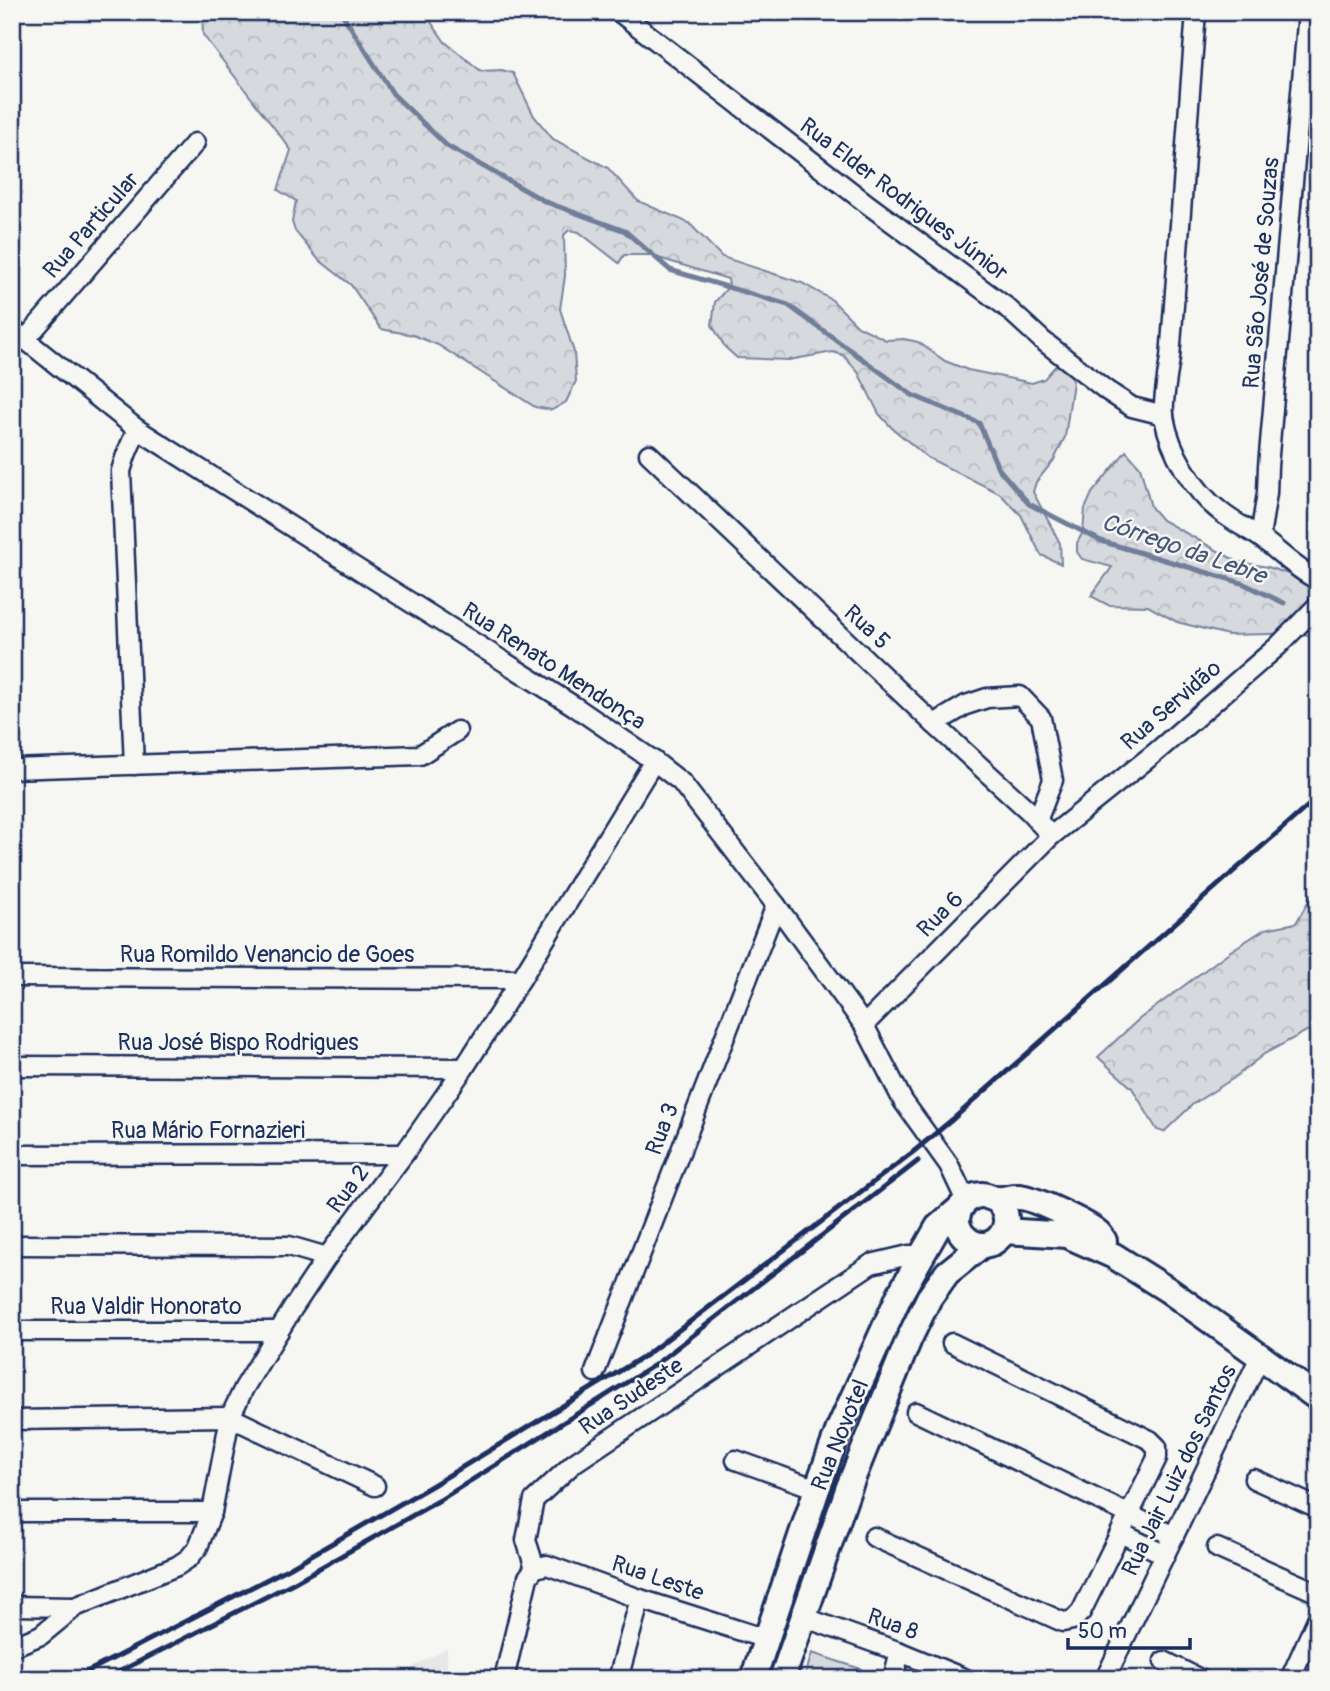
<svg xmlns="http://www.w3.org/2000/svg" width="1330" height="1691" font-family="Pangolin,sans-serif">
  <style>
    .built { fill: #e6e7e7 }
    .forest { fill: url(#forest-crowns); stroke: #78849e; stroke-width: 2 }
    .pitch { fill: #d6d9dd; stroke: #78849e; stroke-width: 2 }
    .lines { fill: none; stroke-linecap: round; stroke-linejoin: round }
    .stream { stroke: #717e99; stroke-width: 5 }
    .street-casing { stroke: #1b2f5e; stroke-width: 23 }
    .secondary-casing { stroke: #1b2f5e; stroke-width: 30 }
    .street { stroke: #f6f6f2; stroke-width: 18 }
    .secondary { stroke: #f6f6f2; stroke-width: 24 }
    .rail { stroke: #1b2f5e; stroke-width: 5 }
    .labels { text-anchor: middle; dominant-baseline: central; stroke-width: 5; stroke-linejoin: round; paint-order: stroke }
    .street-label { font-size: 23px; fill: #1b2f5e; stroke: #f6f6f2 }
    .water-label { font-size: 24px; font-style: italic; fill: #46567b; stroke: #f6f6f2 }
  </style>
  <defs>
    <pattern id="forest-crowns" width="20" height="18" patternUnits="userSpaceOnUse" patternTransform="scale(1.75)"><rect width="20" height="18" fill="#d6d9dd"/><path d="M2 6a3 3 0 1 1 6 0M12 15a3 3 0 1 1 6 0" fill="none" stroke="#b7bbc0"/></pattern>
  </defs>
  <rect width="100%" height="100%" fill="#f6f6f2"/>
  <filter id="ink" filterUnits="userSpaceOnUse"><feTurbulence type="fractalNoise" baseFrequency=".0143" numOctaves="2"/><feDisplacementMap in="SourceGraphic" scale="14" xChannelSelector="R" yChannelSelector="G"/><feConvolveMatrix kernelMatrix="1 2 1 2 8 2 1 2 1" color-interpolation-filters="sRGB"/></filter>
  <g filter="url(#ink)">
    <!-- built -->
    <path class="built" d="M447,1648V1679H392Z"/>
    <!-- forest -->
    <g class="forest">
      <path d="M202,12H424L445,42L481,71L502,70L513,73L534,116L553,139L608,168L638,201L689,223L722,257L802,283L832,300L858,326L886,340L904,339L918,342L945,361L968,370L1032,383L1044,379L1058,363L1069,365L1073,382L1065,437L1054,460L1036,482L1033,492L1060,543L1061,564L1041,555L1021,515L999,493L928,458L892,428L879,414L858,372L843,355L833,352L789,360L737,358L725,347L712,325L715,302L729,286L728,279L649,255H624L619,263L579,232L569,230L564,235L565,276L560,309L574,352L576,381L566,402L552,410L535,407L438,345L413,335L381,329L351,285L318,259L295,231L292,222L296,201L278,190L291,150L203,35Z"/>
      <path d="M1126,451L1140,467L1151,507L1162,520L1238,562L1268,567L1318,584V645L1314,640L1304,633L1228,635L1177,622L1148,606L1108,605L1091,596L1112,567L1082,559L1077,552V543L1083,532L1085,509L1092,493Z"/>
      <path d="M1318,884V1025L1264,1054L1234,1078L1193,1104L1164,1132L1157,1130L1132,1088L1098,1057L1138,1020L1229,952L1265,929L1296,923Z"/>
    </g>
    <!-- pitch -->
    <path class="pitch" d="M812,1653L861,1669L858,1679H804Z"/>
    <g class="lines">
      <!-- stream -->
      <path class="stream" d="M341,12L393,94L447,146L546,202L625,231L670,270L788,305L912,395L979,423L998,468L1029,504L1101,541L1242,583L1284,603"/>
      <!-- street casing -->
      <g class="street-casing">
        <g id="street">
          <path d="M619,12L866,203L1005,306L1042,340L1106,390L1132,407L1164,415"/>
          <path d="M1196,12L1170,358C1168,373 1162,403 1164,417C1170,451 1193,491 1221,512C1233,522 1248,529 1261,538C1280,552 1297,570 1318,580"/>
          <path d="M12,329L137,429L574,706L654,761L681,782L776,905L864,1025L903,1101L949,1165L966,1201"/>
          <path d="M25,340L195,143"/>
          <path d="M649,454L934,724L1030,812L1051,836"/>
          <path d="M1260,537L1267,493L1268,466L1308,12"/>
          <path d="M934,724L966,705L987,698L1020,696L1041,718L1053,780L1037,821"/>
          <path d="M134,765L121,471L126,455L137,429"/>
          <path d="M12,769L420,755L457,731"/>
          <path d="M12,977L521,979"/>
          <path d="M864,1025L1051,836L1156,752L1278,646L1318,605"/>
          <path d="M12,1066L464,1068"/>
          <path d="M12,1155L404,1154"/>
          <path d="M12,1245L289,1246L327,1257"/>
          <path d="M12,1331H279"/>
          <path d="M595,1372L776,905"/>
          <path d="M916,1412L1174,1536"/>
          <path d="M12,1420L230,1417L375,1486"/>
          <path d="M736,1460L817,1489"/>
          <path d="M1254,1479L1318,1508"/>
          <path d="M12,1512H212"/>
          <path d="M1121,1533L1165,1555"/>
          <path d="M874,1537L1063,1622L1073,1620L1081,1612L1157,1458V1447L1150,1440L952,1343"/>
          <path d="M1217,1548L1318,1593"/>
          <path d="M535,1568L526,1540L534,1500L574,1463L871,1264L909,1255H922"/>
          <path d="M535,1568L547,1565L640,1599L766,1639"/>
          <path d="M12,1606L75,1607"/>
          <path d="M803,1617L900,1652L966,1679"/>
          <path d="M12,1647L41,1635L75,1607L177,1566L189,1558L198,1547L212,1512L230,1417L244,1388L293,1308L327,1257L404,1154L464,1068L521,979L654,761"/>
          <path d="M1164,1661L1200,1679"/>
          <path d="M504,1679L528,1577L535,1568"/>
          <path d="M618,1679L640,1599"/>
          <path d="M893,1679L900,1652"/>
          <path d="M1105,1679L1260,1357"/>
          <path d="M1290,1679L1318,1617"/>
        </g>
      </g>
      <!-- secondary casing -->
      <g class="secondary-casing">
        <g id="secondary">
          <path d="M996,1199C1023,1225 990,1260 966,1238C960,1233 957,1227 957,1219C958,1207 968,1195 982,1195C987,1195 992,1199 997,1199C1004,1200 1012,1196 1019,1197C1032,1197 1086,1223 1097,1232C1100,1234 1102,1238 1104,1241"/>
          <path d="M1005,1231L1067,1235L1114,1256L1168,1290L1318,1398"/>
          <path d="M753,1679L817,1489L839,1429L900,1294L922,1255L938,1227L959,1209"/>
          <path d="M782,1679L849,1487L909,1339L929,1298L947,1273L982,1245"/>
        </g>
      </g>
      <!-- street -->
      <use href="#street" class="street"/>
      <!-- secondary -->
      <use href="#secondary" class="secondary"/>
      <!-- rail -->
      <g class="rail">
        <path d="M73,1679L289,1568L433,1485L646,1355L913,1152L953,1119L1318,797"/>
        <path d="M105,1679L293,1583L440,1500L656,1364L918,1161"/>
      </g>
    </g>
  </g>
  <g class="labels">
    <!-- street labels -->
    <g class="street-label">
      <text transform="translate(904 199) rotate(37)">Rua Elder Rodrigues Júnior</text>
      <text transform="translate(91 225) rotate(-49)">Rua Particular</text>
      <text transform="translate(1261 273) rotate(-85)">Rua São José de Souzas</text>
      <text transform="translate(867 627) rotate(43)">Rua 5</text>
      <text transform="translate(554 666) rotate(33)">Rua Renato Mendonça</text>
      <text transform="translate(1171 705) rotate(-41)">Rua Servidão</text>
      <text transform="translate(940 914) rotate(-45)">Rua 6</text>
      <text x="267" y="954">Rua Romildo Venancio de Goes</text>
      <text x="238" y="1042">Rua José Bispo Rodrigues</text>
      <text transform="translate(662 1129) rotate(-69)">Rua 3</text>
      <text x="208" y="1130">Rua Mário Fornazieri</text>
      <text transform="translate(348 1189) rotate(-53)">Rua 2</text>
      <text x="146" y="1306">Rua Valdir Honorato</text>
      <text transform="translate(631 1396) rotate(-34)">Rua Sudeste</text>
      <text transform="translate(840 1435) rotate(-68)">Rua Novotel</text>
      <text transform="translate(1179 1470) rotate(-64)">Rua Jair Luiz dos Santos</text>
      <text transform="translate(658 1578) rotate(19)">Rua Leste</text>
      <text transform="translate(893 1624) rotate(20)">Rua 8</text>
    </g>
    <!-- water labels -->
    <g class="water-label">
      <text transform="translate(1184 549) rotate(19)">Córrego da Lebre</text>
    </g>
  </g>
  <!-- margin -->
  <rect width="1330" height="1691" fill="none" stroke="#f6f6f2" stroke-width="42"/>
  <rect x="21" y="21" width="1288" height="1649" fill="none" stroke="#1b2f5e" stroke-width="2.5" filter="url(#ink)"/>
  <!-- scale -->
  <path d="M1068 1638v10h122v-10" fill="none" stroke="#1b2f5e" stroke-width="3.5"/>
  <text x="1078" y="1638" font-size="21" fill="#1b2f5e" stroke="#f6f6f2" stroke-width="5" paint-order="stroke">50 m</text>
</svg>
